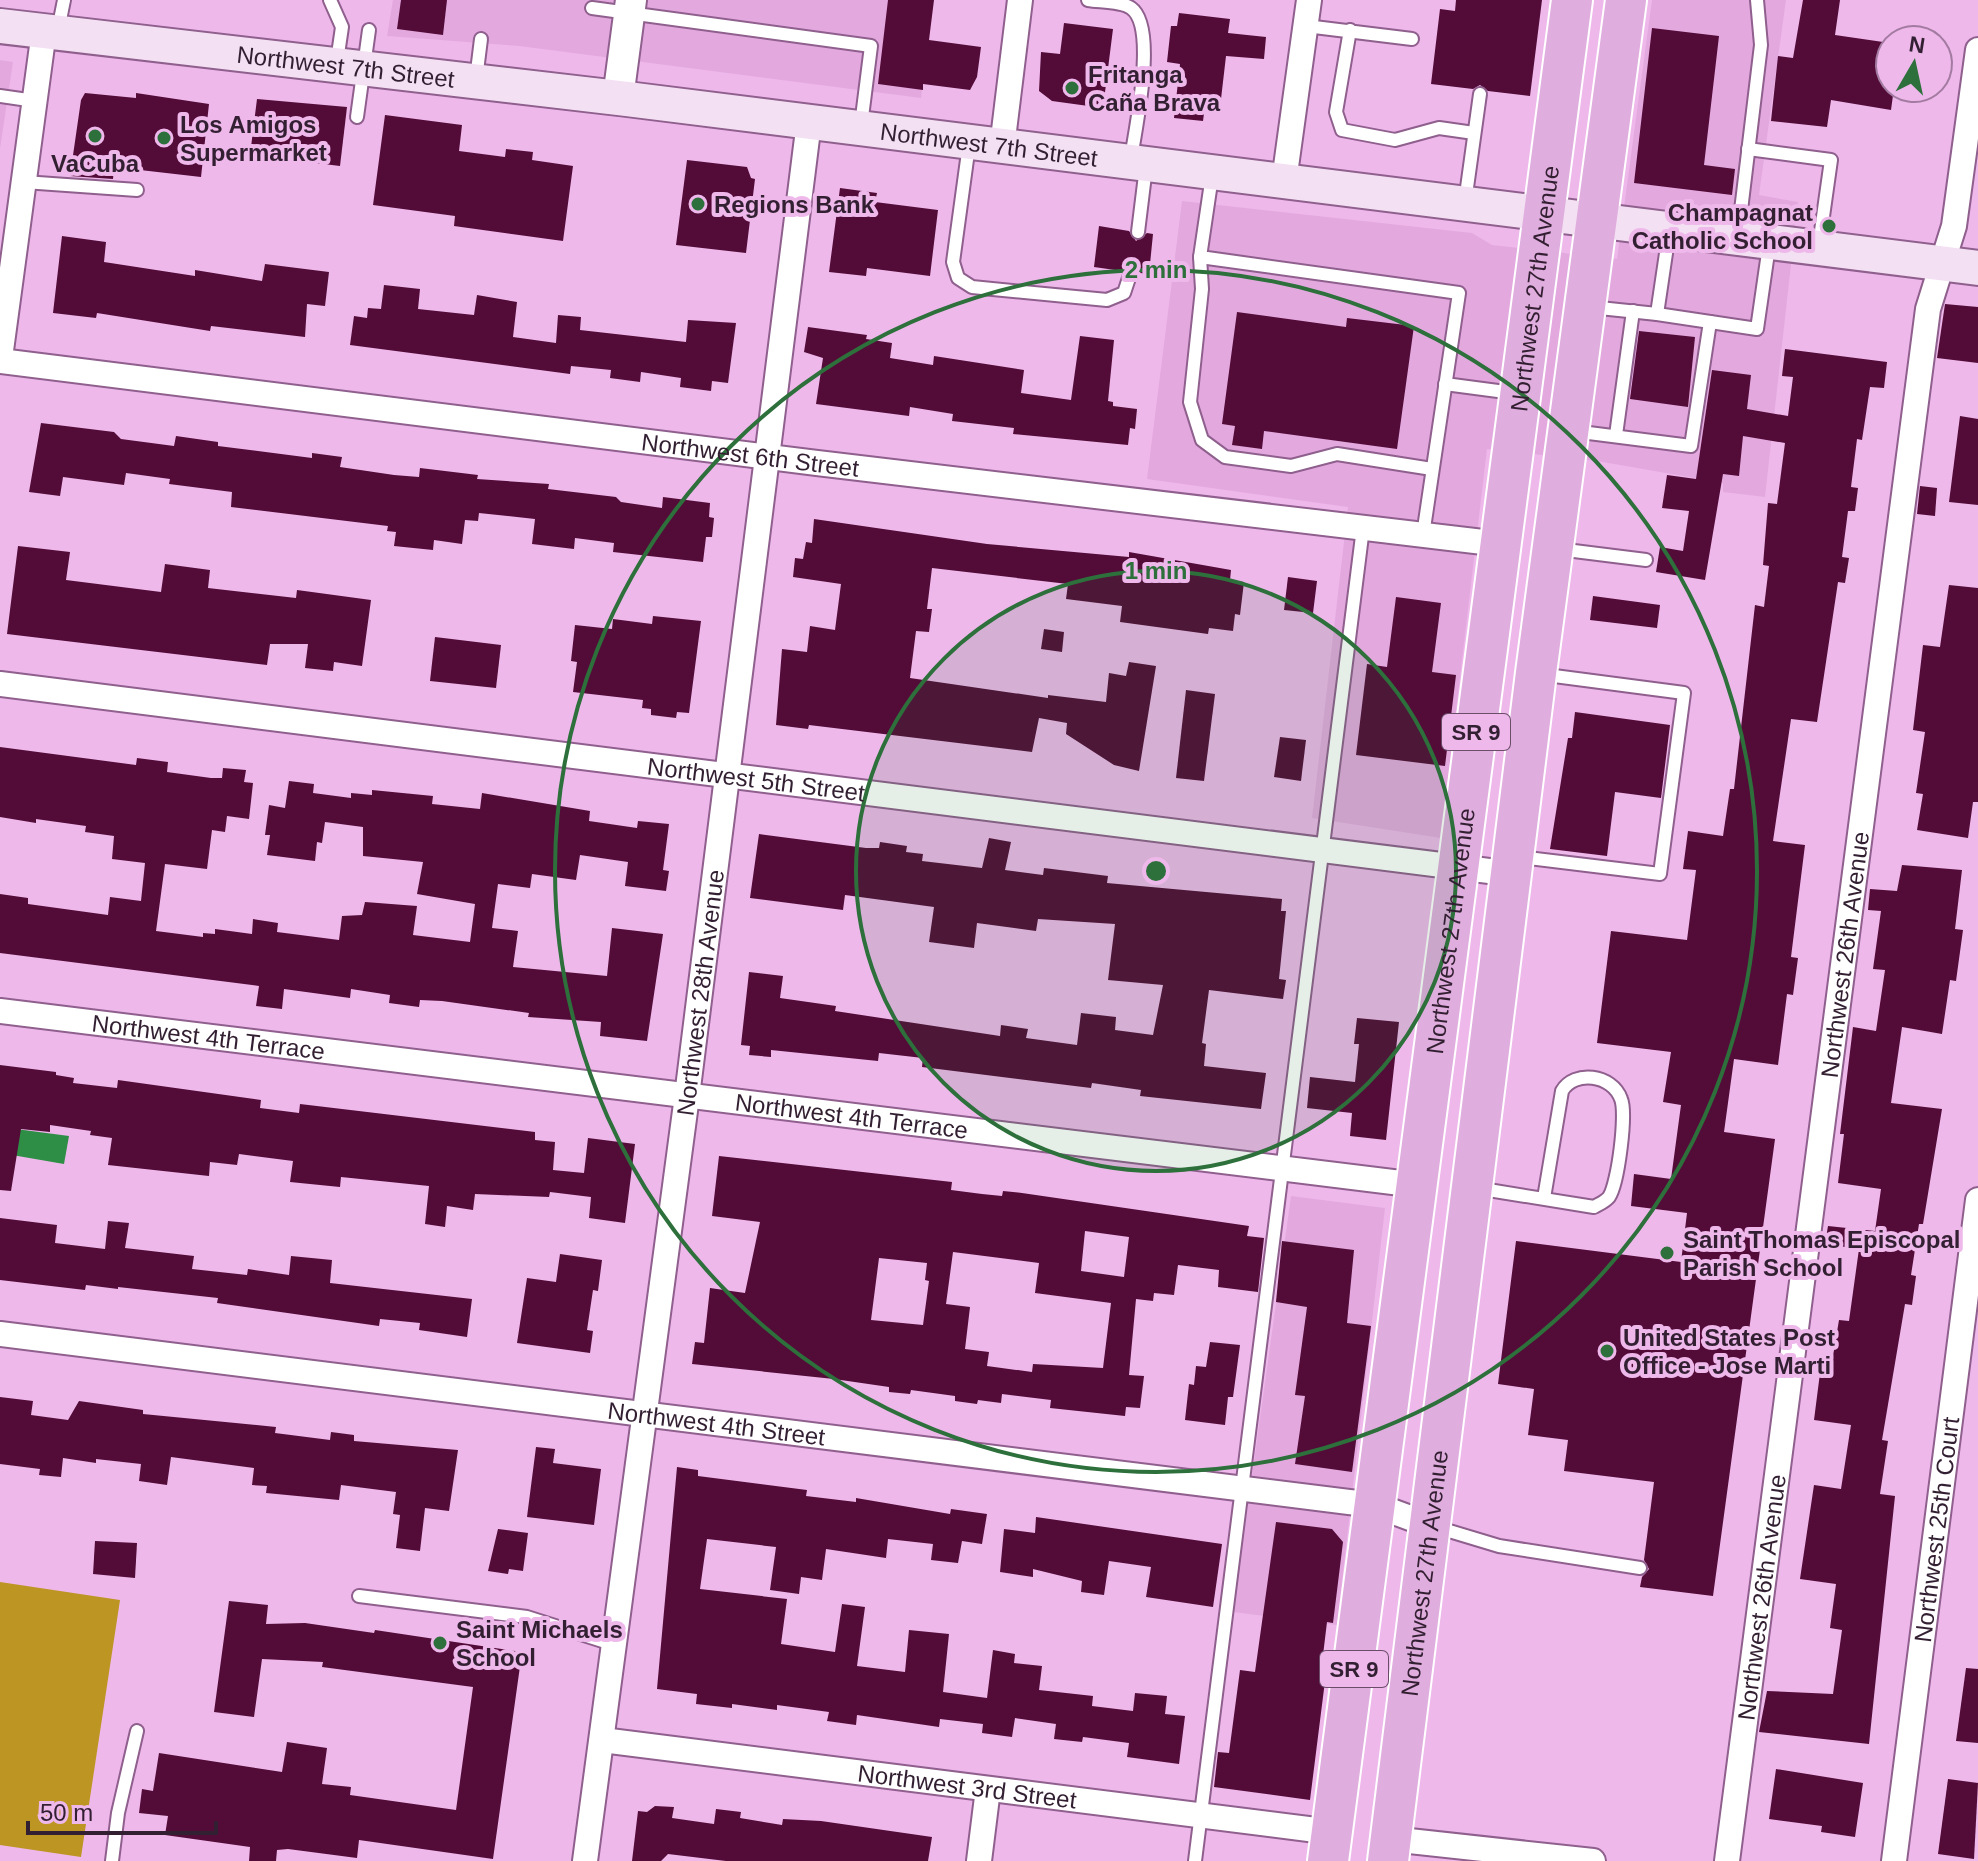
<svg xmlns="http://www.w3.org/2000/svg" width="1978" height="1861" font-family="Arial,sans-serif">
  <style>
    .built { fill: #e3a9df }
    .green { fill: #bc9522 }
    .water { fill: #2e8e46 }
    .building { fill: #530b38; fill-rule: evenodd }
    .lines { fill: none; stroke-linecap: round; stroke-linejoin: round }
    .service-casing { stroke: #8f5f8d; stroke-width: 16 }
    .minor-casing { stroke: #8f5f8d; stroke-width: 28 }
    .tertiary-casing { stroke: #8f5f8d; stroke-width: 34 }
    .secondary-casing { stroke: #8f5f8d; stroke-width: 38 }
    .trunk-casing { stroke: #fff; stroke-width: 44 }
    .service { stroke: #fff; stroke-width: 12 }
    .minor { stroke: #fff; stroke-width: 24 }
    .tertiary { stroke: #fff; stroke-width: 30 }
    .secondary { stroke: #f4e0f3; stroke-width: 34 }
    .trunk { stroke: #e0aede; stroke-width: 40 }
    .ring { fill: none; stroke: #2d703b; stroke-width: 4 }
    .poi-dot { fill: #2d703b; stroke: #eeb8eb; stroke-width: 3 }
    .labels { text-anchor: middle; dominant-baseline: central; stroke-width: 8; stroke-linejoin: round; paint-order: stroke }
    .shield { fill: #eeb8eb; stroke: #6b4d6a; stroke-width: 2 }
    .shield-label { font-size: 22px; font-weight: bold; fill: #331f32 }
    .street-label { font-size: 24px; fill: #331f32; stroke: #eeb8eb }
    .poi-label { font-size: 24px; font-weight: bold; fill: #331f32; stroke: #eeb8eb; text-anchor: start }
    .centre { fill: #2d703b; stroke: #eeb8eb; stroke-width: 4 }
    .ring-label { font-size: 24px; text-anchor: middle; font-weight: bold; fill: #2d703b; stroke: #eeb8eb; stroke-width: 8; stroke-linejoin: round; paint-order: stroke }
  </style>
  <rect width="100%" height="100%" fill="#eeb8eb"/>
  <!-- built -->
  <g class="built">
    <path d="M393,0H932L921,98L519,46L387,36Z"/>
    <path d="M1652,0H1786L1759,195L1798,202L1765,497L1723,492V483L1597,461L1487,449L1441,838L1312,818L1348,507L1147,479L1182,201L1472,233L1492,245L1617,259Z"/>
    <path d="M0,60L13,62L0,149Z"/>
    <path d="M1291,1196L1385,1208L1337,1625L1233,1612Z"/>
  </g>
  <!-- green -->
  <path class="green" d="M0,1582L120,1600L81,1857L0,1845Z"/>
  <!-- water -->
  <path class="water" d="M16,1129L69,1136L64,1164L12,1155Z"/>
  <!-- building -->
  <g class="building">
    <path d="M401,0H447L443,35L397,29Z"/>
    <path d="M888,0H934L929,40L981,47L977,77L970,90L923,84V90L878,84Z"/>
    <path d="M1456,0H1542L1530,96L1488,91L1480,85L1473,89L1431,84L1440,9L1455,11Z"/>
    <path d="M1803,0H1840L1835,35L1890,43V88H1894L1891,110L1831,100L1827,127L1771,121L1778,56L1793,58Z"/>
    <path d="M1179,13L1230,19L1228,33L1266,37L1264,59L1226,56L1221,99L1206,98L1203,121L1174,118L1180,64L1167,62L1171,26H1177Z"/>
    <path d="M1064,23L1113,29L1103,108L1052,101L1039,91L1041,52L1060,54Z"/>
    <path d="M1652,28L1719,36L1704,165L1735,169L1732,195L1634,183Z"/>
    <path d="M85,93L136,98V93L209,104L201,177L114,167L113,179L70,176L81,100Z"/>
    <path d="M257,99L347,107L340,166L250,155Z"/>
    <path d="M385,115L462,125L459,151L505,157L506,149L533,152L532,160L573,166L563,241L454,226L455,216L373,205Z"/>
    <path d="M687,160L747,167L751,178L755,179L746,253L676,245Z"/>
    <path d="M840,188L877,193L875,202L938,210L930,276L867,268L866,276L829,272Z"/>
    <path d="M1099,226L1129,231L1136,241L1147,233L1153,234L1149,274L1140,273L1133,263L1122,271L1094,267Z"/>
    <path d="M62,236L106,242L104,262L195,276V270L262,281L265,264L329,272L325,306L307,304L305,337L211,326L210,331L97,313L96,318L53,313Z"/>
    <path d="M384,285L420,289L418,309L474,315L477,295L517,302L513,337L556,343L558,315L581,317L580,330L686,342L688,320L736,323L728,383L712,381L711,391L680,387L681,378L641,372L640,382L610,378L611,370L571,366L570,374L350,345L354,316L367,318L368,308L381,309Z"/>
    <path d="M1945,304L1978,307V363L1937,358Z"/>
    <path d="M1237,312L1346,327L1347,318L1414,326L1397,449L1264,431L1262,449L1232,445L1235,426L1222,424Z"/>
    <path d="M808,327L867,335L866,339L892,343L890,358L933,365L934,356L1024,370L1021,393L1071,400L1080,336L1114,340L1108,401L1113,402V406L1137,409L1135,429L1130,428L1128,445L1013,434L1014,428L952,421L953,414L910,407L909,416L816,404L823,358L804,352Z"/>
    <path d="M1639,331L1695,337L1688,407L1630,399Z"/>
    <path d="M1785,349L1887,362L1884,388L1870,387L1862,440L1857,439L1851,487L1858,488L1855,511H1848L1842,557L1849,558L1845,583L1838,582L1817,722L1791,719L1773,841L1805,845L1791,957L1798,958L1793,995L1787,994L1778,1065L1734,1059L1724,1132L1775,1139L1713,1596L1640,1587L1642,1577L1649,1569L1644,1560L1654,1482L1564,1471L1568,1440L1528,1435L1534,1389L1498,1384L1516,1241L1681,1262L1687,1213L1631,1206L1634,1174L1671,1179L1681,1105L1663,1102L1671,1052L1597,1043L1611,931L1687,940L1696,870L1683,869L1688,831L1723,836L1730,789H1734L1755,605L1764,607L1769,566L1763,565L1768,503L1777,504L1785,443L1743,436L1739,476L1723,474L1705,580L1656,572L1660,547L1683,551L1689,511L1662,508L1667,475L1696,479L1712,370L1751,375L1747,409L1788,416L1793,377L1782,376Z"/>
    <path d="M1960,416L1978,419V505L1949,502Z"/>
    <path d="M41,423L114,432L121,439L174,446L176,436L218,442V446L312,458V453L342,457L340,467L394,475L419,477L420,468L478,475L477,479L549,484L548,489L616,497L621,502L662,508L663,497L710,503L709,517L714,518L712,537H706L703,562L613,552L614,543L575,538L574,549L532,544L535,519L479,513L478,521L465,520L462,544L434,540L433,550L394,546L396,532L387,531L388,526L231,507L232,492L169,484L170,479L126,473L124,485L63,477L60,496L29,492Z"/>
    <path d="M1920,486L1937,488L1935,516L1917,514Z"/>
    <path d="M814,519L987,544L1129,557V552L1231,570L1230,580L1244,582L1240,615L1235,614L1233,631L1209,628L1208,634L1120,622L1122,606L1066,599L1068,584L932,568L927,609H932L929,632L916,631L910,678L1048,698V695L1106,702L1109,673L1126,676L1129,662L1156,666L1139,771L1114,765L1066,734L1067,723L1039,718L1032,752L809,725L808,729L776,725L782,649L807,652L810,626L835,630L841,584L793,577L795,558L803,559L806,542L812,543Z"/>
    <path d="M18,546L70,552L66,580L161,592L165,564L210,570L208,588L296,598L297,590L371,600L362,666L334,662L333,671L305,668L308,644H270L267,665L7,634Z"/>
    <path d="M1288,577L1317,581L1313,613L1284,610Z"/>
    <path d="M1949,585L1978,588V802H1973L1968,838L1917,830L1923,794L1916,793L1925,732L1913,730L1923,645L1940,647Z"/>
    <path d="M1593,596L1660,605L1657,628L1590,620Z"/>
    <path d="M1396,597L1441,603L1432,672L1456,675L1445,766L1356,755L1367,664L1387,667Z"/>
    <path d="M653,616L701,621L689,713L677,712L676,718L651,715V709L642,708L643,700L573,692L577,662L571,661L575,625L612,629L613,619L652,624Z"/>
    <path d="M1044,629L1064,632L1062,652L1041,649Z"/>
    <path d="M435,637L501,645L496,688L430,681Z"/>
    <path d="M1186,690L1215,694L1204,781L1176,778Z"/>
    <path d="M1575,712L1670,725L1661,798L1615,792L1607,856L1550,849L1568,738H1572Z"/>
    <path d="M1280,737L1306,740L1301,781L1274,777Z"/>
    <path d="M0,747L136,765L137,758L168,762L167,772L211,778H222L223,768L246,770L244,782L253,783L249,819L227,816L225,832L212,830L207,869L165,864L156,931L203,937V933L215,934V929L252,934L253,919L278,923L277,932L339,940L342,916L362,915L365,902L417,906L413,935L470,942L475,904L417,894L423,862L363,856V827L325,822L322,843L317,842L315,861L267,855L270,835H265L269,805L285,808L289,781L314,784L313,793L351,798V793L372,795V790L433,796L432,804L480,809L482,793L590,811L589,821L637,828L638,821L669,824L663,870L669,871L666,891L625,886L628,862L580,855L576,880L532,874L530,888L498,884L492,928L518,931L513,967L607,976L612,928L663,934L647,1041L600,1036L601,1022L528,1017L529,1013L442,1001L420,1000L419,1007L389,1003L390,995L351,989L350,998L284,989L282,1009L256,1006L259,986L0,953V894L28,898V904L108,915L110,897L141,901L145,863L112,859L114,836L85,832L86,826L36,819V823L0,817Z"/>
    <path d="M759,834L866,848H879L880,842L907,846L906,852L923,854L922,861L982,868L989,838L1011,842L1005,870L1043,875L1044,868L1108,876L1107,883L1282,899L1281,911H1286L1279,979L1286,980L1283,999L1209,990L1202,1043L1206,1044L1204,1066L1266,1073L1261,1109L1140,1096L1141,1090L1092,1083L1091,1088L922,1067L923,1058L879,1053L878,1061L771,1050V1057L749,1055L750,1046L741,1045L749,972L783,976L780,998L836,1006L835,1011L1000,1036L1001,1025L1028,1029L1026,1038L1077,1045L1081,1013L1116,1017L1115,1030L1153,1035L1163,985L1108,980L1115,924L1038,919L1036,931L977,923L974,948L929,942L934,907L845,895L843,910L750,898Z"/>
    <path d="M1902,865L1962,870L1955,929L1963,930L1956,981L1950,980L1942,1034L1902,1027L1891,1103L1942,1109L1923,1224H1919L1911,1275L1916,1276L1912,1305L1905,1304L1882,1440L1888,1441L1880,1494L1895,1496L1869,1744L1759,1732L1767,1691L1833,1694L1842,1630L1830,1628L1836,1584L1800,1579L1814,1485L1841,1489L1851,1425L1814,1420L1820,1373L1830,1374L1839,1320L1849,1321L1859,1249L1825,1244L1828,1226L1875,1231L1881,1189L1838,1183L1844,1134H1840L1853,1027L1876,1031L1885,970L1873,969L1881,911L1868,910L1870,889L1897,891Z"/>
    <path d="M1357,1018L1399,1022L1386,1140L1350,1136L1352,1113L1307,1108L1310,1077L1355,1082L1359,1044H1354Z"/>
    <path d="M0,1065L56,1072V1075L74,1078L73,1083L117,1088L118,1080L261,1100L260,1108L299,1113L300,1104L535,1132V1140L555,1142L553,1170L584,1173L588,1138L635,1144L625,1223L589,1218L591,1197L550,1192L549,1197L475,1194L473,1210L447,1206L445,1227L425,1224L429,1186L341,1177L340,1187L290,1182L293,1161L239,1154L237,1165L210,1162L209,1176L108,1165L112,1138L90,1135L91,1131L50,1125V1132L21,1129L11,1191L0,1190Z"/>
    <path d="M719,1156L952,1182L951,1190L982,1194L1002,1196L1003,1191L1022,1193L1249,1226L1247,1236L1264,1238L1258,1292L1218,1287L1219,1270L1178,1265L1174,1295L1154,1293L1153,1301L1136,1299L1129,1375L1144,1376L1140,1408L1126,1407L1125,1416L1050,1408L1051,1400L1002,1394L1001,1403L978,1400L977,1404L955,1401V1396L911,1390L910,1394L889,1392V1387L834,1379L692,1364L695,1342L704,1343L710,1288L745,1293L760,1222L712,1216ZM1085,1231L1129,1237L1124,1277L1081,1271ZM953,1252L1039,1263L1035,1293L1111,1303L1103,1368L1033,1364L1032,1372L987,1366L989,1352L965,1349L970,1307L946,1304ZM879,1258L927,1263L925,1280L929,1281L923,1325L871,1320Z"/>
    <path d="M0,1218L57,1225L55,1243L105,1249L108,1221L129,1223L125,1248L194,1256L192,1269L247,1275L248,1269L289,1275L291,1256L332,1260L330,1283L472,1299L467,1337L419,1330L420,1323L380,1319L379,1326L217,1303L218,1298L118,1287V1289L86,1285L85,1290L0,1280Z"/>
    <path d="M1282,1241L1354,1250L1347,1323L1371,1326L1352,1472L1295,1464L1305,1396L1295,1395L1307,1307L1276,1302Z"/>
    <path d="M560,1254L602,1260L598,1291L593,1290L587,1330L593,1331L590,1353L517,1343L527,1278L556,1282Z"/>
    <path d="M1210,1342L1240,1345L1233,1397H1228L1225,1425L1185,1420L1189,1384L1194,1385L1196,1366L1206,1367Z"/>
    <path d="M0,1397L33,1401L31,1415L68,1420L79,1401L143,1410V1414L276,1427L275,1433L330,1440L331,1432L354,1435V1441L458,1450L449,1511L425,1508L420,1551L396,1548L400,1515L393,1514L396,1492L341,1485L339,1500L266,1493L267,1486L252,1485L254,1468L171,1457L167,1485L139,1481L141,1464L96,1459V1463L63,1458L61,1477L39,1475L40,1469L0,1464Z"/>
    <path d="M536,1447L555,1449L553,1463L601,1469L594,1525L527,1517Z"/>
    <path d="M677,1467L698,1470V1476L807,1490L806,1496L856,1502V1498L950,1514L951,1509L987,1514L982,1544L962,1541L958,1563L931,1560L933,1544L888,1539L886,1558L826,1549L822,1580L801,1577L799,1594L770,1590L776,1547L707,1539L700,1589L787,1599L781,1644L835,1652L842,1604L865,1607L857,1666L905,1672L909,1630L949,1634L943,1692L987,1698L993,1650L1015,1654L1014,1663L1042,1666L1039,1690L1093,1696L1092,1706L1133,1711L1135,1693L1167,1696L1165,1714L1185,1716L1179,1764L1127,1757L1129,1743L1083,1737L1082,1742L1054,1739L1056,1724L1015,1718L1012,1737L982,1733L983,1724L940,1719L939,1727L857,1715L856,1725L827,1721L829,1712L777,1705V1710L732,1704V1708L696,1704L697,1694L657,1689Z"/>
    <path d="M1036,1517L1222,1544L1213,1607L1146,1597L1151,1567L1109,1561L1104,1595L1081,1592L1082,1581L1033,1569V1577L1000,1572L1004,1529L1035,1533Z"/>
    <path d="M1276,1522L1332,1529L1343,1542L1333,1623L1327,1622L1320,1680L1325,1681L1310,1800L1214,1787L1218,1752L1229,1753L1240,1670L1255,1672Z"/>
    <path d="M498,1529L528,1533L523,1571L509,1569L508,1574L488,1571Z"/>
    <path d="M95,1541L137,1543L135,1578L93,1574Z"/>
    <path d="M229,1601L268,1605L266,1624L305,1623L374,1633L375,1630L522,1652L493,1859L359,1840L357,1858L288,1849L277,1850L276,1861H249L250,1847L165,1835L168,1816L139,1813L142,1789L153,1791L159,1753L282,1772L287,1742L327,1748L322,1784L351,1787L350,1795L456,1810L473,1687L322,1667L323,1662L262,1659L254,1717L214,1712Z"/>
    <path d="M1966,1668L1978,1669V1743L1956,1741Z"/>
    <path d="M1776,1769L1863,1783L1855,1837L1821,1832L1822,1826L1769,1819Z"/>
    <path d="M1948,1779L1978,1783L1974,1859L1938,1854Z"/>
    <path d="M655,1806L674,1807L672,1818L714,1824L716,1809L741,1812L740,1818L782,1825L783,1819L821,1821L932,1837L928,1861H726L668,1854L661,1861H632L638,1811L647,1812Z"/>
  </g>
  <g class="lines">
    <!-- service casing -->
    <g class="service-casing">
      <g id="service">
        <path d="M330,0L342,27L337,61"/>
        <path d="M1088,0C1100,2 1121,1 1131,8C1158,27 1135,129 1131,159"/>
        <path d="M592,8L871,46L861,125"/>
        <path d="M1306,26L1412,39"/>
        <path d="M58,30L64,0"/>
        <path d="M1350,30L1336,112L1342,130L1395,140L1439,128L1474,133"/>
        <path d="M476,79L481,39"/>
        <path d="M0,96L35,101"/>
        <path d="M357,117L369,30"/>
        <path d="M969,145L953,262L958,278L972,287L1107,300L1124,293L1131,272"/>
        <path d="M1748,149L1831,160L1819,245"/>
        <path d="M1212,176L1200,257L1459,293L1423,535"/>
        <path d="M24,182L137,190"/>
        <path d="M1465,202L1480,94"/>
        <path d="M1138,232L1146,167"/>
        <path d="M1738,235L1761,45L1757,0"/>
        <path d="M1200,257L1202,289L1190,402L1202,440L1225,457L1291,466L1337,454L1432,469"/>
        <path d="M1590,307L1657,314L1669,233"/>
        <path d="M1657,314L1757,329L1769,246"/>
        <path d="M1445,384L1513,393"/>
        <path d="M1573,431L1691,446L1710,322"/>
        <path d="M1616,435L1633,311"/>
        <path d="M1558,549L1646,560"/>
        <path d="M1520,857L1660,874L1684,693L1539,674"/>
        <path d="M1476,1188L1594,1207C1599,1204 1605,1202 1609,1197C1618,1184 1627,1113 1621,1099C1612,1074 1574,1070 1562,1091L1544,1198"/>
        <path d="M1436,1527L1499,1546L1640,1568"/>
        <path d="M359,1596L527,1617L615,1645"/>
        <path d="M112,1861L118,1813L137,1731"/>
        <path d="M1195,1861L1363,528"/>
      </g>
    </g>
    <!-- minor casing -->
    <g class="minor-casing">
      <g id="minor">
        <path d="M1002,147L1020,0"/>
        <path d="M1284,181L1309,0"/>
        <path d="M0,358L44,31"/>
        <path id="s1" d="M0,361L817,463L1500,544"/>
        <path id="s2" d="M0,684L1513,874"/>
        <path id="s3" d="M0,1011L1417,1185"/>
        <path id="s4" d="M0,1334L1349,1502L1375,1505L1429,1525"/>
        <path id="s5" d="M602,1740L1332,1832"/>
        <path d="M1391,1839L1593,1861"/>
        <path id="s6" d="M585,1861L687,1096L809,122"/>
        <path d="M979,1861L988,1789"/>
        <path id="s7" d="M1727,1861L1928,309L1954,226L1978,50"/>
        <path id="s8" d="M1894,1861L1978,1200"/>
      </g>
    </g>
    <!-- tertiary casing -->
    <g class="tertiary-casing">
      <path id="tertiary" d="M618,98L631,0"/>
    </g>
    <!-- secondary casing -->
    <g class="secondary-casing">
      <g id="secondary">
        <path id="s9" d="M0,26L627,99L1978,268"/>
      </g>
    </g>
    <!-- trunk casing -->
    <g class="trunk-casing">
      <g id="trunk">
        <path id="s10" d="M1328,1861L1572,0"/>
        <path id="s11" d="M1388,1861L1536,673L1626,0"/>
      </g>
    </g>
    <!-- service -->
    <use href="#service" class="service"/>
    <!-- minor -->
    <use href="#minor" class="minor"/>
    <!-- tertiary -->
    <use href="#tertiary" class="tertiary"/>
    <!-- secondary -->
    <use href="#secondary" class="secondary"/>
    <!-- trunk -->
    <use href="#trunk" class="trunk"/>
  </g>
  <!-- distance rings -->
  <circle cx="1156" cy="871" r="300" fill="#2d703b" fill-opacity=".12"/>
  <g class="ring">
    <circle cx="1156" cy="871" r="300"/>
    <circle cx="1156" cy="871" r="601"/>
  </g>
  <!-- markers -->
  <g class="poi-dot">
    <circle cx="1072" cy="88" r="8"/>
    <circle cx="95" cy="136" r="8"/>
    <circle cx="164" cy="138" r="8"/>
    <circle cx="698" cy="204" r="8"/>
    <circle cx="1829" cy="226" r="8"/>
    <circle cx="1667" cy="1253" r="8"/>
    <circle cx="1607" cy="1351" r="8"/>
    <circle cx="440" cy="1643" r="8"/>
  </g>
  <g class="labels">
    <!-- shield labels -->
    <g class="shield">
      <rect x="1442" y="714" width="68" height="36" rx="6"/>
      <rect x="1320" y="1651" width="68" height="36" rx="6"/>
    </g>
    <g class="shield-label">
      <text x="1476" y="732">SR 9</text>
      <text x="1354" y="1669">SR 9</text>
    </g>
    <!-- street labels -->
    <g class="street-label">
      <text stroke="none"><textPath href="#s9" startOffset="348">Northwest 7th Street</textPath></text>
      <text stroke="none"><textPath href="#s9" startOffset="996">Northwest 7th Street</textPath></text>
      <text stroke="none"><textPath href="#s10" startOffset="1586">Northwest 27th Avenue</textPath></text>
      <text stroke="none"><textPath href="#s1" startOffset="756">Northwest 6th Street</textPath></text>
      <text stroke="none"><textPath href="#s2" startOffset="762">Northwest 5th Street</textPath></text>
      <text stroke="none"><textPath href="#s10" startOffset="938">Northwest 27th Avenue</textPath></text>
      <text stroke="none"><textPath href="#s7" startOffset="914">Northwest 26th Avenue</textPath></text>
      <text stroke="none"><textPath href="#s6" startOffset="876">Northwest 28th Avenue</textPath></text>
      <text stroke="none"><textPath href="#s3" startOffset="210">Northwest 4th Terrace</textPath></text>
      <text stroke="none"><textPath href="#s3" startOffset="858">Northwest 4th Terrace</textPath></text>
      <text stroke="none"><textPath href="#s4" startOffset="722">Northwest 4th Street</textPath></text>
      <text stroke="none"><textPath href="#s8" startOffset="334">Northwest 25th Court</textPath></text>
      <text stroke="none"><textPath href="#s11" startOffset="290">Northwest 27th Avenue</textPath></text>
      <text stroke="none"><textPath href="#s7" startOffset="266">Northwest 26th Avenue</textPath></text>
      <text stroke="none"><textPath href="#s5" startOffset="368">Northwest 3rd Street</textPath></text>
    </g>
    <!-- poi labels -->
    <g class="poi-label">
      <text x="1088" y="74">Fritanga<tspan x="1088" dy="28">Caña Brava</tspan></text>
      <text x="180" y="124">Los Amigos<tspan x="180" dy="28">Supermarket</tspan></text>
      <text x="95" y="163" text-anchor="middle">VaCuba</text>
      <text x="714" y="204">Regions Bank</text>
      <text x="1813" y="212" text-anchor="end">Champagnat<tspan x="1813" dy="28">Catholic School</tspan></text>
      <text x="1683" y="1239">Saint Thomas Episcopal<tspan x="1683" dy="28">Parish School</tspan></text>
      <text x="1623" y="1337">United States Post<tspan x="1623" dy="28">Office - Jose Marti</tspan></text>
      <text x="456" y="1629">Saint Michaels<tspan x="456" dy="28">School</tspan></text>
    </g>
  </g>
  <circle cx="1156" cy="871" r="12" class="centre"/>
  <g class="ring-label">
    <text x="1156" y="278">2 min</text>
    <text x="1156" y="579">1 min</text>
  </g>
  <!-- north arrow -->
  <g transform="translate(1914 64) rotate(9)"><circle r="38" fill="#eeb8eb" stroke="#a37ba1" stroke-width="2"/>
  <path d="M0-6L14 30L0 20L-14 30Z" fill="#2d703b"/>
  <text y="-12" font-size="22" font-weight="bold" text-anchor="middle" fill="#331f32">N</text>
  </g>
  <!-- scale -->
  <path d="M28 1821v12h188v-12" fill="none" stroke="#331f32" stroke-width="4"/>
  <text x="40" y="1821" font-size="24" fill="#331f32" stroke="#eeb8eb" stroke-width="6" paint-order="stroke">50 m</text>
</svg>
